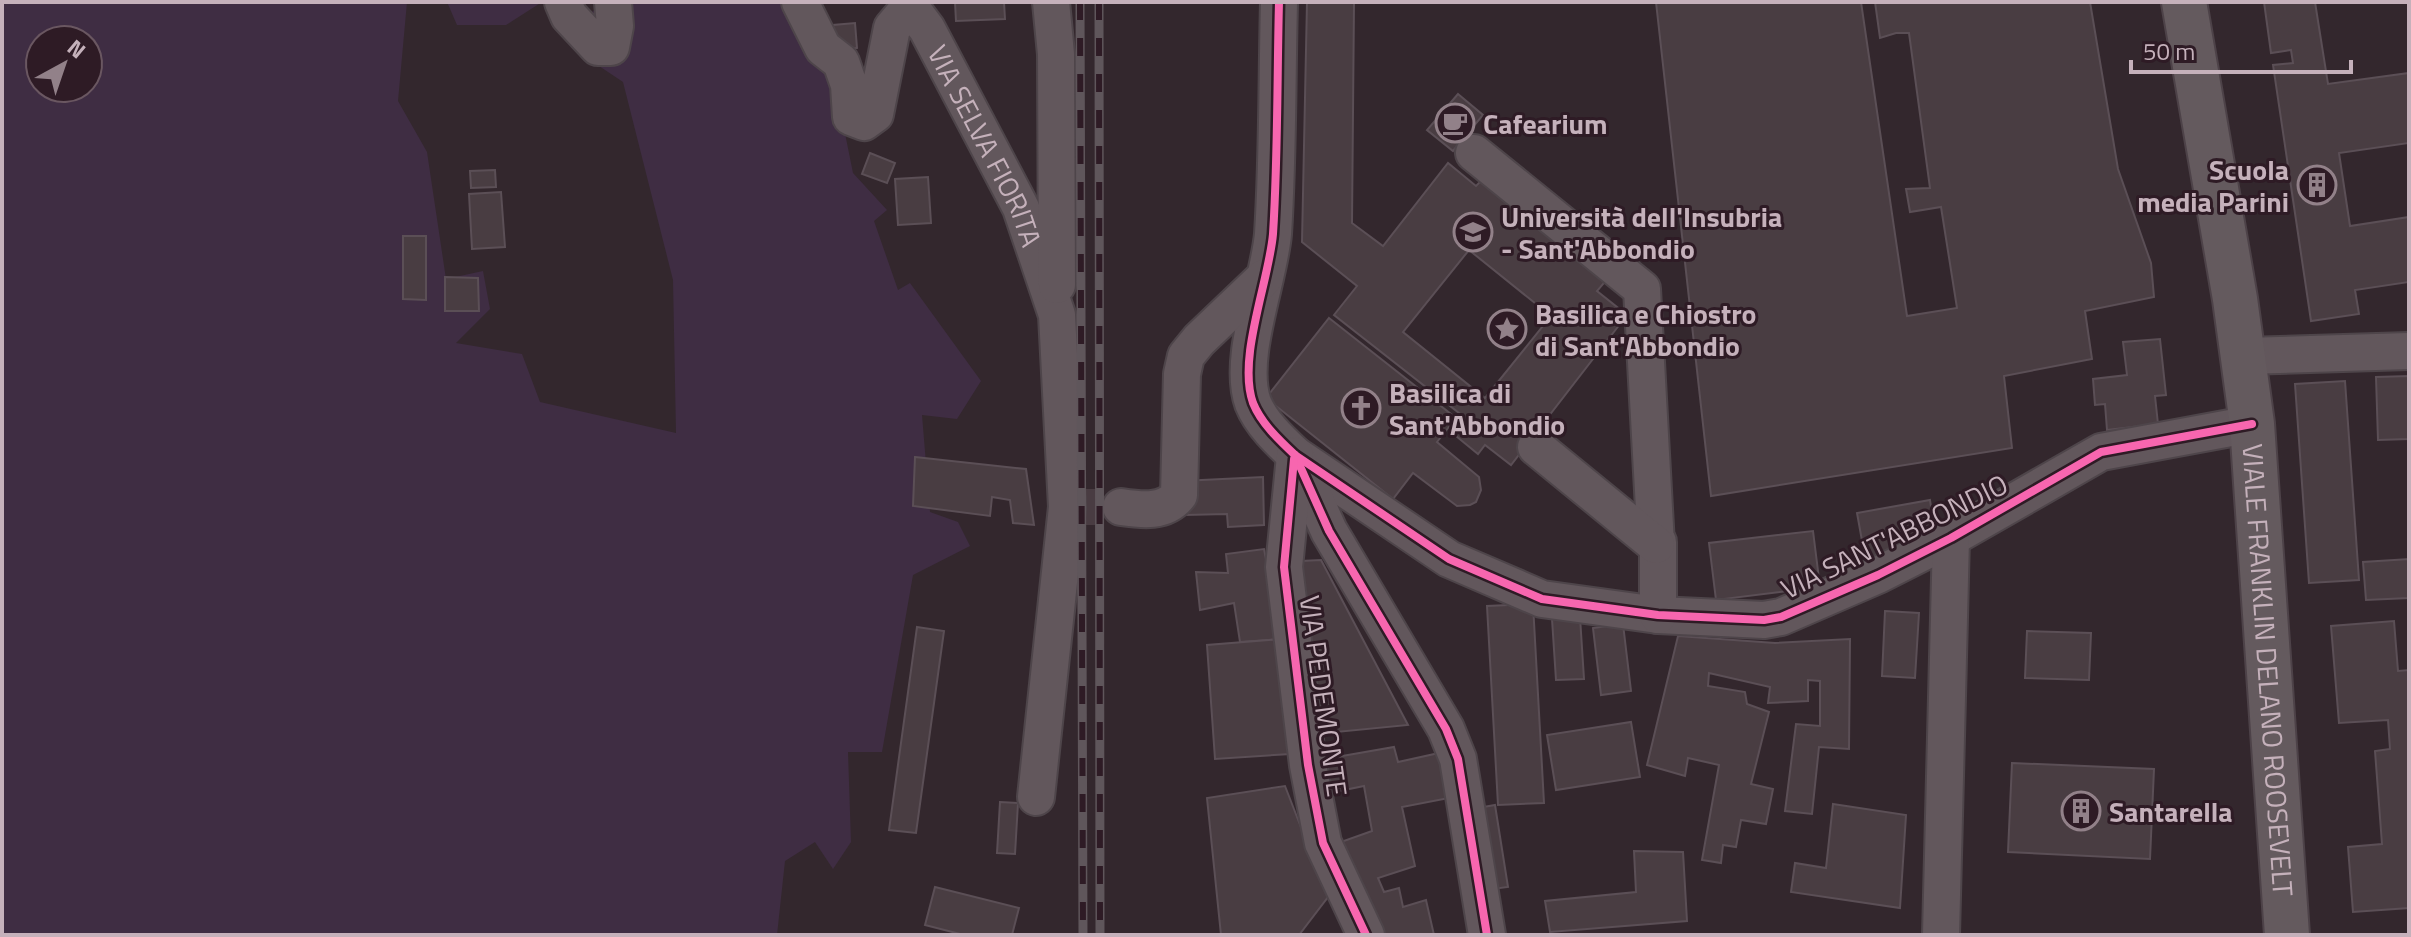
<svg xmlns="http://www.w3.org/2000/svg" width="2411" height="937" font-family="'Titillium Web',sans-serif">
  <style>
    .green { fill: #3f2d43; fill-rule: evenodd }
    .building { fill: #493d42; stroke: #5b4f56; stroke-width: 2; fill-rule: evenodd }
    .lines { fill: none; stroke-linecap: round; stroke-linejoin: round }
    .minor-tunnel { stroke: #493c42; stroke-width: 36; stroke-dasharray: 36 18; stroke-linecap: butt }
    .minor-casing { stroke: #4e454a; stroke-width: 40 }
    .major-casing { stroke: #4d4248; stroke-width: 48 }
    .minor { stroke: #62575c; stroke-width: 36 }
    .major { stroke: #645a5e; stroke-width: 44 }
    .rail-casing { stroke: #5f565b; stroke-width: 9 }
    .rail { stroke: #2e1b25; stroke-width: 6; stroke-dasharray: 18; stroke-linecap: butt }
    .cycleway-casing { stroke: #2e1b25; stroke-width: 13 }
    .cycleway { stroke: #f766af; stroke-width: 8 }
    .labels { text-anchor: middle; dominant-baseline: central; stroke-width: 6; stroke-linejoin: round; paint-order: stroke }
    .poi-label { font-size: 28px; font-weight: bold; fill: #c5b1bb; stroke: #2e1b25; text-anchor: start }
    .street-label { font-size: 28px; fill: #c5b1bb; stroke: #2e1b25 }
  </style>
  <rect width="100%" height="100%" fill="#33272d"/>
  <!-- green -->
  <g class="green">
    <path d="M2,2H407L398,101L427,152L446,279L483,271L490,309L456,343L522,354L540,402L676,433L673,280L623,82L578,52L588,14L611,2H780L812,39L832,69L853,173L887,210L874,221L898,290L910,283L981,381L957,419L922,415L930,512L958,522L970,546L913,575L882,752H848L851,842L833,869L815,842L785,861L777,935H2ZM40,40H88V88H40Z"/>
    <path d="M447,2H542L506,25H457Z"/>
  </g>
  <!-- building -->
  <g class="building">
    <path d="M955,2H1004L1005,19L956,21Z"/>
    <path d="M1307,2H1354L1352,223L1383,246L1448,163L1476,186L1484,178L1609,277L1597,291L1627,315L1511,465L1485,445L1478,454L1451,432L1464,417L1334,315L1357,286L1302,242ZM1469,250L1551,316L1485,398L1403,332Z"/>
    <path d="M1656,2H1861L1907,316L1957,308L1941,207L1910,212L1906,189L1930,188L1909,33H1896L1880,38L1875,2H2090L2118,169L2151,263L2154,297L2085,311L2092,359L2004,376L2012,448L1711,496Z"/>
    <path d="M2264,2H2315L2328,84L2409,73V143L2339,153L2350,226L2409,217V282L2355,290L2359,314L2311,321L2273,65L2293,63L2291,50L2271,53Z"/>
    <path d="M855,23L857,48L835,51L833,25Z"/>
    <path d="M1458,94L1483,115L1453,151L1427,130Z"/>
    <path d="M870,153L895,163L887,183L862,174Z"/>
    <path d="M495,170L496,187L471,188L470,171Z"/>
    <path d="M928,177L931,223L898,225L895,179Z"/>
    <path d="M501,192L505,247L472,249L469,194Z"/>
    <path d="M403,236H426V300L403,299Z"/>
    <path d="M445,277L478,278L479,311H445Z"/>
    <path d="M1329,318L1456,418L1437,442L1479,477L1481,490L1476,502L1470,505L1457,506L1413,473L1393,499L1266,398Z"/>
    <path d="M2160,339L2166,395L2155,396L2158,424L2107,430L2105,404L2095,405L2093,379L2127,375L2123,342Z"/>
    <path d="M2409,376V439L2378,440L2376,377Z"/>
    <path d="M2345,381L2359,580L2309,583L2295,384Z"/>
    <path d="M915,457L1026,469L1034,525L1013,523L1010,500L992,497L990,516L913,506Z"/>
    <path d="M1263,477L1264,525L1228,527L1227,514L1185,515L1182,481Z"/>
    <path d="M1930,500L1934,527L1866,563L1857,513Z"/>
    <path d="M1813,531L1820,587L1716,600L1709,543Z"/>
    <path d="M1264,549L1281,639L1240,642L1234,603L1200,610L1196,572L1228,573L1226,554Z"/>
    <path d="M2409,559V598L2366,600L2363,562Z"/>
    <path d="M1321,560L1408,725L1306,735L1301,561Z"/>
    <path d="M1533,604L1544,803L1498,805L1487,606Z"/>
    <path d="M1885,611L1919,613L1915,678L1882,676Z"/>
    <path d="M1580,617L1584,679L1556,680L1552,619Z"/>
    <path d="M2394,621L2398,671L2409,670V908L2353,912L2348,847L2382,844L2375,751L2390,749L2388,720L2339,723L2331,626Z"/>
    <path d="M1623,624L1631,691L1601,695L1593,628Z"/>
    <path d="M917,627L944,631L916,833L889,830Z"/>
    <path d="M2027,631L2091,633L2089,680L2025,678Z"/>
    <path d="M1678,636L1775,643L1850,639L1849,749L1819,747L1812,814L1785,811L1796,724L1820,726V681L1808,680V701L1768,703L1770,687L1709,673L1708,686L1745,692L1747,704L1769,712L1751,784L1773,789L1766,824L1741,820L1736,847L1723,845L1721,863L1702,860L1719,765L1688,758L1685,776L1647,765Z"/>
    <path d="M1281,639L1290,754L1215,759L1207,645Z"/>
    <path d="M1631,722L1640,777L1556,790L1547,735Z"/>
    <path d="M1394,747L1398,762L1439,753L1449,798L1402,807L1415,866L1378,878L1384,892L1399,888L1403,907L1426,900L1434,935H1384L1338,843L1372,831L1364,786L1325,794L1319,760Z"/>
    <path d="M2012,763L2154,769L2150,859L2008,852Z"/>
    <path d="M1285,786L1328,897L1299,935H1221L1207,798Z"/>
    <path d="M1000,802L1018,803L1015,854L997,853Z"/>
    <path d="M1833,804L1906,815L1900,908L1791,892L1795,863L1826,868Z"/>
    <path d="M1495,805L1508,887L1485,890L1472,809Z"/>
    <path d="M1634,851L1683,852L1687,921L1550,932L1545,901L1636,892Z"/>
    <path d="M935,887L1019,908L1012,935H964L925,925Z"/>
  </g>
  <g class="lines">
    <!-- minor-tunnel -->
    <path class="minor-tunnel" d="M1067,507H1121"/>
    <!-- minor casing -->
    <g class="minor-casing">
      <g id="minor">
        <path d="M563,2L569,16L598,47H611L615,26L613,2"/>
        <path id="s1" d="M800,2L823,48L841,62L849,85L851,117L864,122L875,114L892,28L903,15L915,13L927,29L1021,208L1057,315L1067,507L1036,797"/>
        <path d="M1051,2L1056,54L1057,285"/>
        <path d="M1279,2C1277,79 1278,157 1273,234C1269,281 1237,358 1253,403C1261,423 1279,440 1295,455L1449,559L1542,599L1658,615L1764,620L1781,617L1878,575L1951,538L2101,452L2252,424"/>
        <path d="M1474,153L1642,289L1656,545L1658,542V615"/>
        <path d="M2244,356L2409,351"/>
        <path d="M1536,447L1656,545"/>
        <path d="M1295,455L1329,531L1446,729L1458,759L1487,935"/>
        <path d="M1295,456L1284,567L1308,765L1323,843L1366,935"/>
        <path d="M1121,507C1142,510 1165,513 1179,495L1182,374L1186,356L1199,340L1264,278"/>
        <path d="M1941,935L1951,538"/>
      </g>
    </g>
    <!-- major casing -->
    <g class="major-casing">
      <g id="major">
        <path id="s2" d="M2184,2L2235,299L2252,424L2287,935"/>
      </g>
    </g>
    <!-- minor -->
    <use href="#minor" class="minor"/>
    <!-- major -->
    <use href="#major" class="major"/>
    <!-- rail casing -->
    <g class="rail-casing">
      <g id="rail">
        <path d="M1080,2L1083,935"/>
        <path d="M1099,2L1100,935"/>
      </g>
    </g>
    <!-- rail -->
    <use href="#rail" class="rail"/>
    <!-- cycleway casing -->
    <g class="cycleway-casing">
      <g id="cycleway">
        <path d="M1279,2C1277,79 1278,157 1273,234C1269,281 1237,358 1253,403C1261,423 1279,440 1295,455L1449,559L1542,599L1658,615L1764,620L1781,617L1878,575L1951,538L2101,452L2252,424"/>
        <path d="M1295,455L1329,531L1446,729L1458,759L1487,935"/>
        <path d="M1294,459L1284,567L1308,765L1323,843L1366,935"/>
      </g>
    </g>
    <!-- cycleway -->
    <use href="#cycleway" class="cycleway"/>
  </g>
  <!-- icons -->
  <defs>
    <g id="cafe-ring" transform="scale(2)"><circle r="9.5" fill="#2e1b25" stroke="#928189" stroke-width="1.5"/><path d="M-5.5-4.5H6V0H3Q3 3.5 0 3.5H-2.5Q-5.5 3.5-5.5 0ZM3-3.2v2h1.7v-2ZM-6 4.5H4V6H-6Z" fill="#928189"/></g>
    <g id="building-ring" transform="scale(2)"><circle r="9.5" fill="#2e1b25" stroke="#928189" stroke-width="1.5"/><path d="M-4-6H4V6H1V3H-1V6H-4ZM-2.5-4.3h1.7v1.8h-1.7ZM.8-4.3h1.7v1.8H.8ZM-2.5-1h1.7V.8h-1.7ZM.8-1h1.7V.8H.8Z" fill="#928189"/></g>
    <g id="university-ring" transform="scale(2)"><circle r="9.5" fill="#2e1b25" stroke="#928189" stroke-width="1.5"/><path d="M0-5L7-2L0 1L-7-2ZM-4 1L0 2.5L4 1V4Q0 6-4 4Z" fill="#928189"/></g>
    <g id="sight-ring" transform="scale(2)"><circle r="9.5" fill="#2e1b25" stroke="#928189" stroke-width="1.5"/><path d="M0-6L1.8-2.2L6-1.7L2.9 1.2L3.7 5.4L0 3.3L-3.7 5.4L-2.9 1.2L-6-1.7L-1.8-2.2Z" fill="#928189"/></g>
    <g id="church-ring" transform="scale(2)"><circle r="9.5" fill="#2e1b25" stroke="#928189" stroke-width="1.5"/><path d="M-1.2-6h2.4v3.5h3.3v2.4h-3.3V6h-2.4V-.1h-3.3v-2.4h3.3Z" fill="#928189"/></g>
  </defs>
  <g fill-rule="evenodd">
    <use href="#cafe-ring" x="1455" y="123"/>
    <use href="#building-ring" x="2317" y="185"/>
    <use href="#university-ring" x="1473" y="232"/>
    <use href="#sight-ring" x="1507" y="329"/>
    <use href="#church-ring" x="1361" y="408"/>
    <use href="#building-ring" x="2081" y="811"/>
  </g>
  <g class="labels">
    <!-- poi labels -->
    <g class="poi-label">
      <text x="1483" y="123">Cafearium</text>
      <text x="2289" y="169" text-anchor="end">Scuola<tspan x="2289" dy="32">media Parini</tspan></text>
      <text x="1501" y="216">Università dell'Insubria<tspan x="1501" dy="32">- Sant'Abbondio</tspan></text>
      <text x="1535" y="313">Basilica e Chiostro<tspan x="1535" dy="32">di Sant'Abbondio</tspan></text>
      <text x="1389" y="392">Basilica di<tspan x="1389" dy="32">Sant'Abbondio</tspan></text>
      <text x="2109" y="811">Santarella</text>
    </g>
    <!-- street labels -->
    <g class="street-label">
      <text stroke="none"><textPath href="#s1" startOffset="426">VIA SELVA FIORITA</textPath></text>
      <text transform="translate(1894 536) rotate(-26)">VIA SANT'ABBONDIO</text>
      <text stroke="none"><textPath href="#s2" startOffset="674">VIALE FRANKLIN DELANO ROOSEVELT</textPath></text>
      <text transform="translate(1324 696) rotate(82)">VIA PEDEMONTE</text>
    </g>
  </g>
  <!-- border -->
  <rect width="2411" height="937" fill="none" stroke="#c5b1bb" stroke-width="8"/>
  <!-- north arrow -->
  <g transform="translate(64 64) rotate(40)"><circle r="38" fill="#2e1b25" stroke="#6a5761" stroke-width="2"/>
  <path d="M0-6L14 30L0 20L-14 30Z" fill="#928189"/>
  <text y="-12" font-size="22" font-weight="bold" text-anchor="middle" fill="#c5b1bb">N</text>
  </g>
  <!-- scale -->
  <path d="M2131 60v12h220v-12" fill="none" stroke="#c5b1bb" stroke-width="4"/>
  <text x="2143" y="60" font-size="24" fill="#c5b1bb" stroke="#2e1b25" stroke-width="6" paint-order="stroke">50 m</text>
</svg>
